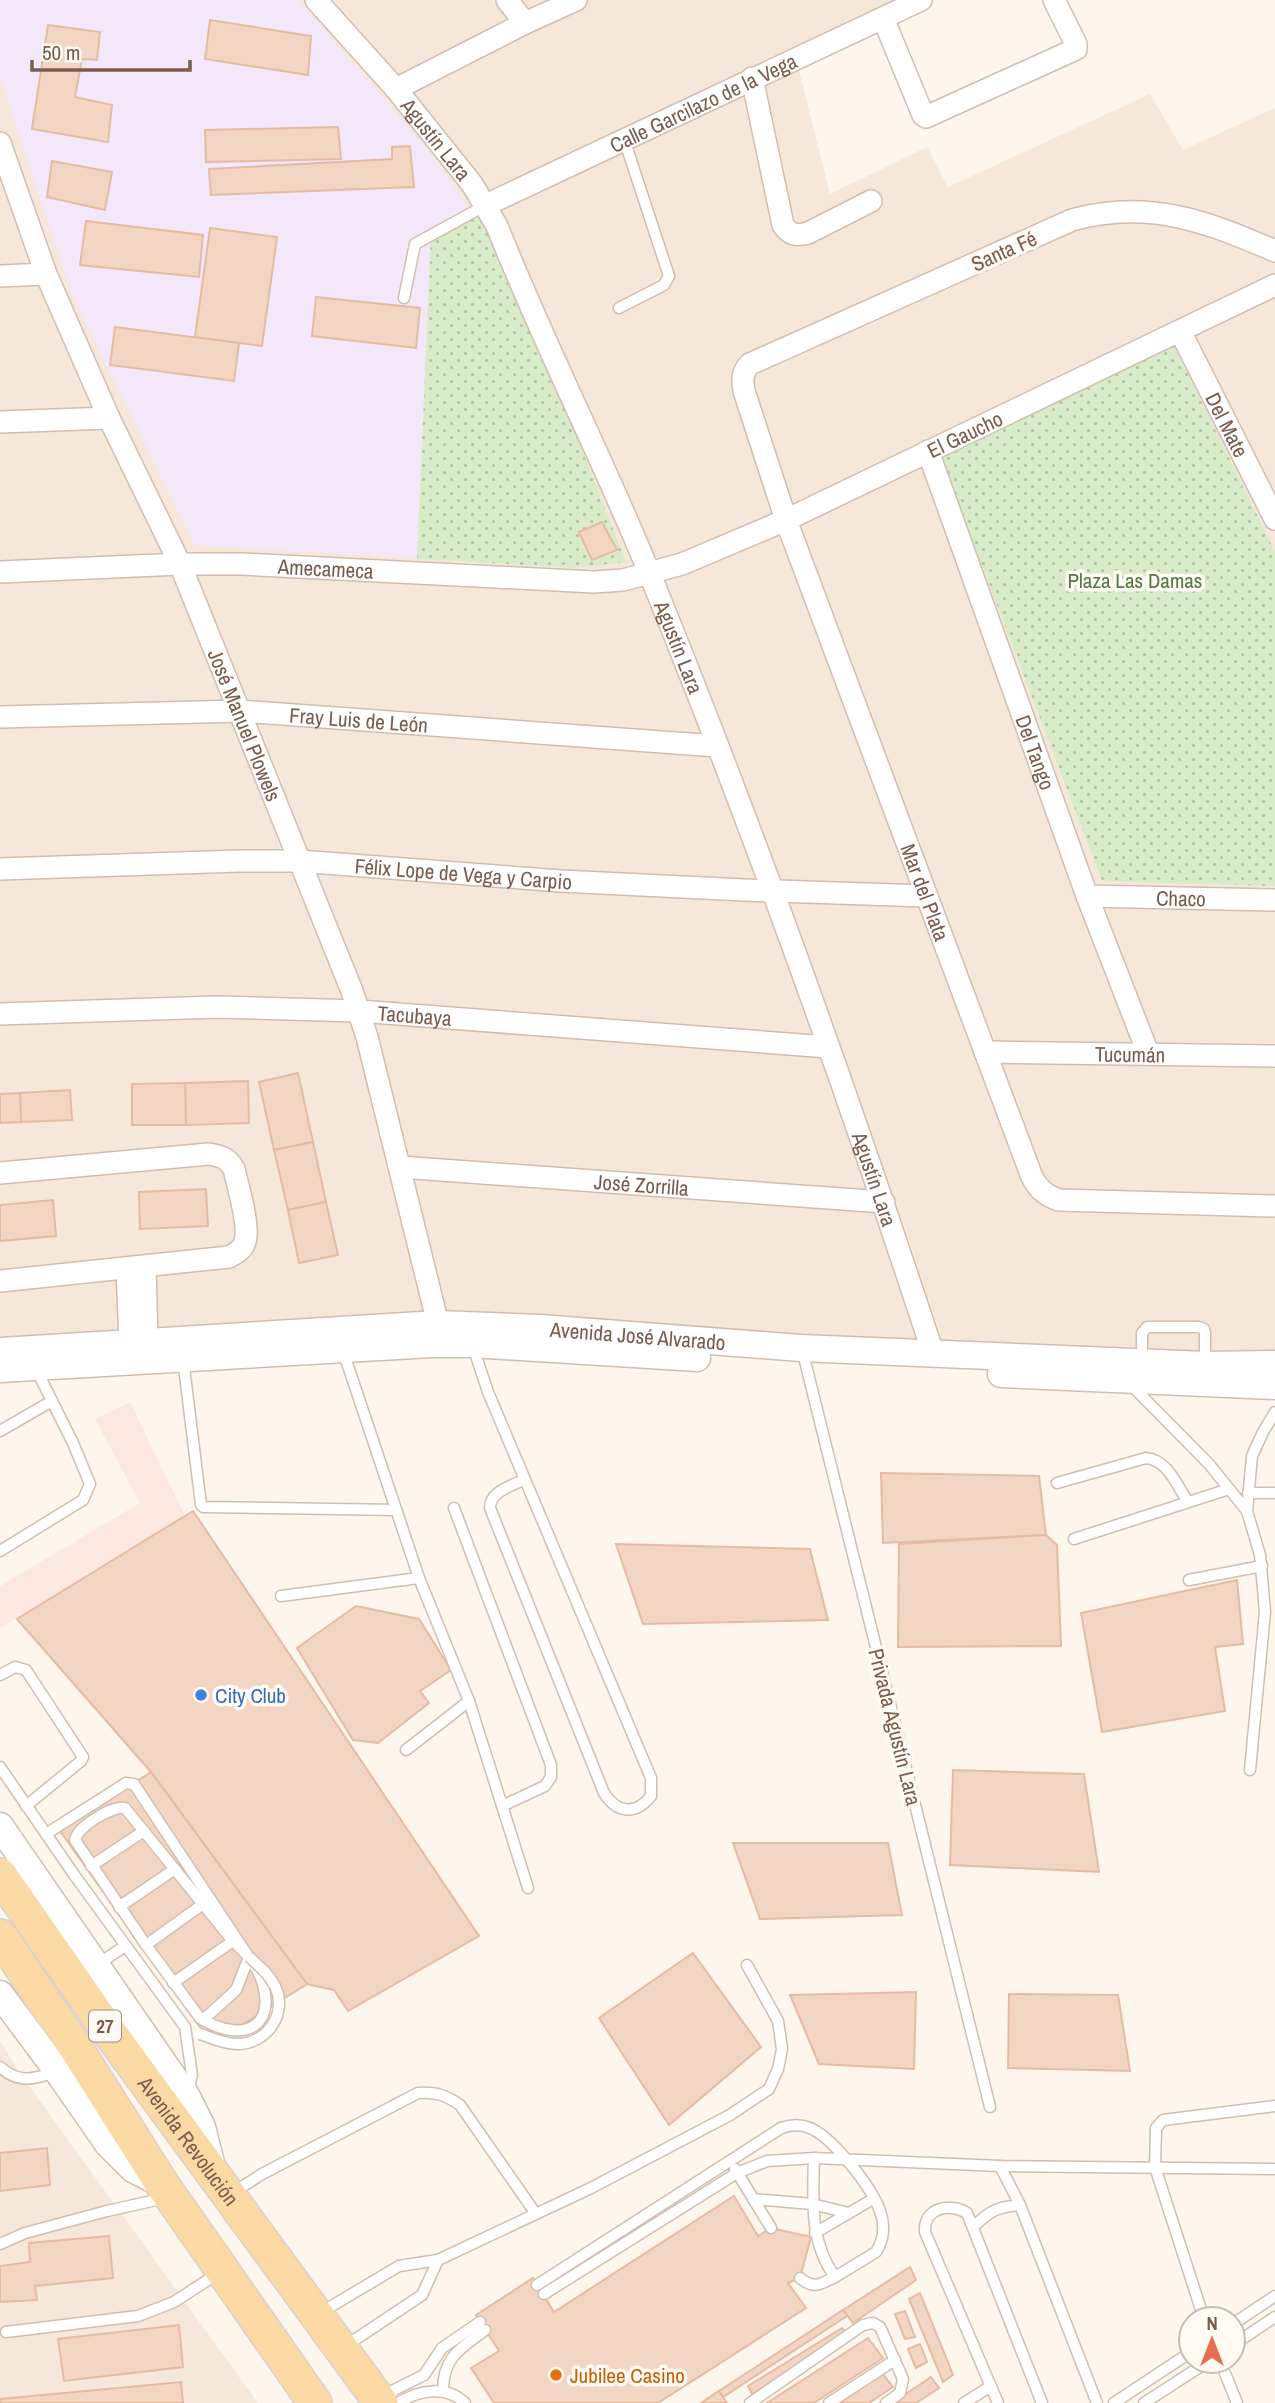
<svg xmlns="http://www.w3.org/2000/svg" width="1275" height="2403" font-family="'Archivo Narrow',sans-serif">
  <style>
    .residential { fill: #f5e8da }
    .commercial { fill: #fde8e0 }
    .education { fill: #f3e8fa }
    .park { fill: url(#park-dots) }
    .building { fill: #f3d5c3; stroke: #e6bba3; stroke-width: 2 }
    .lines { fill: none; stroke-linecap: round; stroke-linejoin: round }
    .service-casing { stroke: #d1beb0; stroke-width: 13 }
    .minor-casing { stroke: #d1beb0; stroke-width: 24 }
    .tertiary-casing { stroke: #d1beb0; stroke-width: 29 }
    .primary-casing { stroke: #dad1cd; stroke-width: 36 }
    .service { stroke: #fff; stroke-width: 10 }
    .minor { stroke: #fff; stroke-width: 21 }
    .tertiary { stroke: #fff; stroke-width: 26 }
    .primary { stroke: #fbd9a5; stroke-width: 33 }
    .service-bridge-casing { stroke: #d1beb0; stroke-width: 13; stroke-linecap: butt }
    .service-bridge { stroke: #fff; stroke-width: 10 }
    .shop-dot { fill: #3f7fe0; stroke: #fffaf3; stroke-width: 2.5 }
    .food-dot { fill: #e8710a; stroke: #fffaf3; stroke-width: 2.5 }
    .labels { text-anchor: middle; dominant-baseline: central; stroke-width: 7; stroke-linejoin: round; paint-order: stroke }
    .shield { fill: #fffaf3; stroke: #a28b7f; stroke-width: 2 }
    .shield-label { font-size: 19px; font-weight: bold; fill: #7a5c4d }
    .street-label { font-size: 21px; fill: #7a5c4d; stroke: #fffaf3 }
    .park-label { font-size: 21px; fill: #537a41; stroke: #fffaf3 }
    .shop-label { font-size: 21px; fill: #366cbe; stroke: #fffaf3; text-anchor: start }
    .food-label { font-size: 21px; fill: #c56008; stroke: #fffaf3; text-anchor: start }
  </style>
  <defs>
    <pattern id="park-dots" width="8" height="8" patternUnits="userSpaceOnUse" patternTransform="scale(1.75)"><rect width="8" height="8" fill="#d8ecc9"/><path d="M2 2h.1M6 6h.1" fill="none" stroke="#b4c2a5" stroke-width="1.8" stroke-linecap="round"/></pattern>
  </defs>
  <rect width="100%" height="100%" fill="#fdf6ec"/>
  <!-- residential -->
  <g class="residential">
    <path d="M0,0H921L795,55L830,194L927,147L948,187L1150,94L1183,150L1275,108V1365L932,1350L0,1349Z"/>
    <path d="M0,2041L19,2072L258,2403H0Z"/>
  </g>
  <!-- commercial -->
  <path class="commercial" d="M130,1402L185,1516L0,1628V1586L140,1503L95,1419Z"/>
  <!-- education -->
  <path class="education" d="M0,0H299L431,154L478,221L626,562L575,568L195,545L71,293L0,75Z"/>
  <!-- park -->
  <g class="park">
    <path d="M486,205L626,562L575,568L417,559L431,233Z"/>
    <path d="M1174,345L1275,552V886L1102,881L940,455Z"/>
  </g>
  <!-- building -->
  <g class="building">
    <path d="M210,20L311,36L308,75L205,59Z"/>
    <path d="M48,25L100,32L97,60L82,59L75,97L112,105L108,142L32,129Z"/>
    <path d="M338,127L341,159L206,162L205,130Z"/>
    <path d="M410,146L414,187L211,195L209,169L392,159V147Z"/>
    <path d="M52,161L112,172L105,210L47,197Z"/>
    <path d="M86,221L203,235L199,277L80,265Z"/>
    <path d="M210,228L277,237L262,346L195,337Z"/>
    <path d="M316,297L420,308L416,348L312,336Z"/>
    <path d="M115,327L239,343L234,381L110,365Z"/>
    <path d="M602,522L617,550L592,560L579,532Z"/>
    <path d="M298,1073L313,1142L274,1150L259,1082Z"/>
    <path d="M248,1081L249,1123L186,1125L185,1083Z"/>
    <path d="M185,1083L186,1125H132V1084Z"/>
    <path d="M70,1090L72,1120L21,1122L20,1093Z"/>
    <path d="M20,1093L21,1122L0,1123V1094Z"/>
    <path d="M313,1142L326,1202L288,1210L274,1150Z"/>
    <path d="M206,1189L208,1226L140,1229L139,1192Z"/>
    <path d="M53,1200L56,1236L0,1241V1205Z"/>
    <path d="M326,1202L338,1255L299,1263L288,1210Z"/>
    <path d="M881,1473L1039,1476L1046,1535L883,1543Z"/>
    <path d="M193,1511L479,1936L348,2011L334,1990L307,1984L151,1772L17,1619Z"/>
    <path d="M1046,1535L1057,1545L1061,1646L898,1647L899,1544Z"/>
    <path d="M616,1544L810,1549L828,1620L643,1624Z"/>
    <path d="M1237,1580L1243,1644L1215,1647L1225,1711L1102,1732L1081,1613Z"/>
    <path d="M356,1606L419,1619L451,1670L420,1691L429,1703L378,1743L353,1740L297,1648Z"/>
    <path d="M953,1770L1084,1774L1099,1872L950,1865Z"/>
    <path d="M151,1772L307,1984L212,2044L60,1831Z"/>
    <path d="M733,1843H888L902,1915L760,1919Z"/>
    <path d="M693,1953L761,2047L669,2125L599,2018Z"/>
    <path d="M916,1992L914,2069L819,2064L790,1995Z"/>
    <path d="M1009,1994L1118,1995L1130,2071L1008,2068Z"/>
    <path d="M47,2148L50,2185L0,2191V2153Z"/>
    <path d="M734,2196L758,2236L771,2228L811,2237L800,2278L788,2283L806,2308L658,2403H494L471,2368L499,2351L476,2315L533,2278L554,2312Z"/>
    <path d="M109,2236L113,2278L35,2286L37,2300L0,2302V2266L30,2262L29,2243Z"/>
    <path d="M910,2267L916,2280L853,2323L843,2310Z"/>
    <path d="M920,2293L953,2375L943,2382L909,2299Z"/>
    <path d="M843,2310L847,2316L723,2397L719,2391Z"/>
    <path d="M905,2311L915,2337L905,2339L895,2314Z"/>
    <path d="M179,2325L183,2367L64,2381L58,2339Z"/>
    <path d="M842,2328L847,2334L752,2394L748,2386Z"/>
    <path d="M868,2338L883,2358L814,2403H767Z"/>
    <path d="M920,2344L927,2362L916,2368L908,2349Z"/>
    <path d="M882,2373L893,2387L869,2403H836Z"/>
    <path d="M931,2377L939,2388L916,2403H892Z"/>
    <path d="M181,2382L183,2403H0V2399Z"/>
    <path d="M719,2391L727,2403H701Z"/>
  </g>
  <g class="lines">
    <!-- service casing -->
    <g class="service-casing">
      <g id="service">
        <path d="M404,298L415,244L486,205"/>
        <path d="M619,308L664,285L669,276L624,139"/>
        <path d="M472,1344L488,1392L651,1778V1796C635,1816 617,1813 604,1793L490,1508C490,1491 512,1486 525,1479"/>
        <path d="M802,1349L990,2107"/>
        <path d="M343,1351L419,1578L469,1701L406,1750"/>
        <path d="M183,1359L201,1505L203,1507L396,1510"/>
        <path d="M1142,1362V1333L1147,1327H1199L1204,1329L1205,1333V1365"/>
        <path d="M1130,1384L1209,1464L1247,1511"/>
        <path d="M0,1431L52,1401"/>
        <path d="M1057,1483L1146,1458C1168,1460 1177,1486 1188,1502"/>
        <path d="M1248,1493H1275"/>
        <path d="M454,1508L551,1765V1777L545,1786L502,1806"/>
        <path d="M1074,1539L1229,1489"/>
        <path d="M0,1551L83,1500L90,1484L73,1443L36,1369"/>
        <path d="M1189,1580L1262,1566"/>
        <path d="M281,1596L419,1578"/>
        <path d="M0,1675L15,1667L26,1670L83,1757L81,1761L26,1806"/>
        <path d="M469,1701L528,1888"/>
        <path d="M0,1767L75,1876L185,2027L192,2075L188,2092"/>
        <path d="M1250,1770L1265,1612L1260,1555L1247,1511L1252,1456L1263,1432L1275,1412"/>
        <path d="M46,1834L126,1783L134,1784L258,1971C282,2025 245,2046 200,2018L146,1945L75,1840C77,1827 111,1806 125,1808L233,1941L249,1957L236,1990L203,2020"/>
        <path d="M91,1866L144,1831"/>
        <path d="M119,1907L175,1869"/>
        <path d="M146,1945L203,1904"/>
        <path d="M97,1965L125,1946"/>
        <path d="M173,1983L233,1941"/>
        <path d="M0,2067C19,2084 34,2079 56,2072"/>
        <path d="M1000,2166L1020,2205L1097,2403"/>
        <path d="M735,2169L771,2228"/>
        <path d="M231,2194L262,2174L418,2093C436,2092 446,2095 460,2105L536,2214"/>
        <path d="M753,2199L812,2204L849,2213"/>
        <path d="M973,2227C990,2211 996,2207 1020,2205"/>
        <path d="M815,2233L873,2199"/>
        <path d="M0,2244L25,2233L107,2211L165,2198"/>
        <path d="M800,2278C815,2290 820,2284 835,2277"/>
        <path d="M537,2285L781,2128C790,2125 798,2124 807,2127C831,2134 872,2188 880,2211C885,2225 884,2240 876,2252L835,2277C809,2241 813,2200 814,2158"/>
        <path d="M544,2294L737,2173L767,2161L814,2158L1000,2166L1275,2169"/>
        <path d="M320,2313L399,2266L438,2260L591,2188L730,2115L769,2089L778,2069L782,2049L778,2021L747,1965"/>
        <path d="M1204,2319L1155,2167L1156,2128L1163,2120L1275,2106"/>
        <path d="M1233,2324L1275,2296"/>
        <path d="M6,2332L138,2316L174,2302L220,2272"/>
        <path d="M1233,2345L1275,2317"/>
        <path d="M344,2347L422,2295L438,2260"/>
        <path d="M1220,2361L1237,2403"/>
        <path d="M443,2391C443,2357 460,2349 485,2330"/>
        <path d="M382,2396L424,2375L442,2348L480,2322"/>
        <path d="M398,2403C419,2390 446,2385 465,2403"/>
        <path d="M750,2403L863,2325L873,2323L880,2327L903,2379L900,2393L886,2403"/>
        <path d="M829,2403L895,2360"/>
        <path d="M964,2403L991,2386"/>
        <path d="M998,2403L925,2232C923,2208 950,2202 967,2213L1042,2403"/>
        <path d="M1114,2403L1191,2352"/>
        <path d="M1144,2403L1209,2361"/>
      </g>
    </g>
    <!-- minor casing -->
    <g class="minor-casing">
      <g id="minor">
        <path id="s1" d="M316,0L396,89L472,184L497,226C544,345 603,459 651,577C755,832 847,1091 933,1353"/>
        <path d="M507,0L525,23"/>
        <path d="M883,18L923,115L926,117L1076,49V44L1054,0"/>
        <path d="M752,78L783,225C790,235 796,236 808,233L871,201"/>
        <path d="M396,89L525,23L576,0"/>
        <path id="s2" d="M0,143L46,274L109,418L180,564L352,991L367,1037L438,1324"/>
        <path id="s3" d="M486,205L921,0"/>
        <path id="s4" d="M1275,251C1206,221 1148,199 1072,220L750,364C742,372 742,380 744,391L786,520L1032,1177C1039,1190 1045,1195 1059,1200L1275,1206"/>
        <path d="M0,276L46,274"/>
        <path id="s5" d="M1180,331L1275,519"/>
        <path d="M0,422L109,418"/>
        <path id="s6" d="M928,451L1087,896L1148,1053"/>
        <path id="s7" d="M0,572L180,564H242L594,582L623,580L682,564L786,520L1275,285"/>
        <path id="s8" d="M0,717L240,711L717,746"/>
        <path id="s9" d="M0,869L239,861H299L561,881L744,890L926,896"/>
        <path id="s10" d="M1087,896L1275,900"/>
        <path id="s11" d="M0,1014L216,1007L359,1011L828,1047"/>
        <path id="s12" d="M985,1052L1275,1056"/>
        <path id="s13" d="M400,1167L884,1202"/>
        <path d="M0,1173L209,1154C221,1156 228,1158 234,1169C238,1187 250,1225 245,1242C242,1250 236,1253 229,1257L0,1281"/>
        <path d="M145,1266L147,1341"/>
        <path d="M127,1268L130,1342"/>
      </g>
    </g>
    <!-- tertiary casing -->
    <g class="tertiary-casing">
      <g id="tertiary">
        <path id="s14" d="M0,1351L438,1324L540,1328L801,1348L1205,1365L1275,1364"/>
        <path d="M0,1369L432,1344H472L697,1358"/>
        <path d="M1001,1374L1275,1386"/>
        <path d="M0,1826L187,2097L202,2127L212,2167"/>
        <path d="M0,1994L58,2072L108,2144L133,2169L162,2184"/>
      </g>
    </g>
    <!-- primary casing -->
    <g class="primary-casing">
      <g id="primary">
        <path id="s15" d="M0,1875L109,2032L381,2403"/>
        <path d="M0,1936L78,2051L162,2184L315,2403"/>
      </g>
    </g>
    <!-- service -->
    <use href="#service" class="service"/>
    <!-- minor -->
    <use href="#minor" class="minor"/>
    <!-- tertiary -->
    <use href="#tertiary" class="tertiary"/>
    <!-- primary -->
    <use href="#primary" class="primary"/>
    <!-- service-bridge casing -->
    <g class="service-bridge-casing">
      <path id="service-bridge" d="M200,2034C212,2038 224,2044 237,2044C267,2044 288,2014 275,1986C269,1974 259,1966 249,1957"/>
    </g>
    <!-- service-bridge -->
    <use href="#service-bridge" class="service-bridge"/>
  </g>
  <!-- markers -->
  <circle class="shop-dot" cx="201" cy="1695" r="7"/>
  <circle class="food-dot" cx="556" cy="2375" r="7"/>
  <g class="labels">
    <!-- shield labels -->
    <rect class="shield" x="89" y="2010.5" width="32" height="31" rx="5"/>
    <g class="shield-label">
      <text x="105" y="2026">27</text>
    </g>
    <!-- street labels -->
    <g class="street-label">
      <text stroke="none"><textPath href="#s3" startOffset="240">Calle Garcilazo de la Vega</textPath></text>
      <text stroke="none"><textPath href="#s1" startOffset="184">Agustín Lara</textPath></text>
      <text transform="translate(1004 251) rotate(-24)">Santa Fé</text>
      <text stroke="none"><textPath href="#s5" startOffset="105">Del Mate</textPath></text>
      <text stroke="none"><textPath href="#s7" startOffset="996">El Gaucho</textPath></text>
      <text stroke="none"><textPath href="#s7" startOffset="326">Amecameca</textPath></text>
      <text stroke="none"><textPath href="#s1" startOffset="749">Agustín Lara</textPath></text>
      <text stroke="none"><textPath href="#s8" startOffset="359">Fray Luis de León</textPath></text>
      <text stroke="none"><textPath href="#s2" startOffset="632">José Manuel Plowels</textPath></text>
      <text stroke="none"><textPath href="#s6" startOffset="320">Del Tango</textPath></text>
      <text stroke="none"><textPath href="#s9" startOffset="464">Félix Lope de Vega y Carpio</textPath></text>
      <text stroke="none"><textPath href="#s4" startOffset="1125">Mar del Plata</textPath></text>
      <text stroke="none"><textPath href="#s10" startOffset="94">Chaco</textPath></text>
      <text stroke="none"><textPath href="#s11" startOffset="415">Tacubaya</textPath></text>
      <text stroke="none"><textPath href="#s12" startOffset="145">Tucumán</textPath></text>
      <text stroke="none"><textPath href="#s1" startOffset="1316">Agustín Lara</textPath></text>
      <text stroke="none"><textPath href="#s13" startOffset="242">José Zorrilla</textPath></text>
      <text stroke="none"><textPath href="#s14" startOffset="639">Avenida José Alvarado</textPath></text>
      <text transform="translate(895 1727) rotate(76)">Privada Agustín Lara</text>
      <text stroke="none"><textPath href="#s15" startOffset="326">Avenida Revolución</textPath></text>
    </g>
    <!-- park labels -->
    <g class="park-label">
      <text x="1135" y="580">Plaza Las Damas</text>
    </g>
    <!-- shop labels -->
    <g class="shop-label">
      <text x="215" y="1695">City Club</text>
    </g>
    <!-- food labels -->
    <g class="food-label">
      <text x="570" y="2375">Jubilee Casino</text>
    </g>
  </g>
  <!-- north arrow -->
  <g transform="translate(1212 2340)"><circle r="33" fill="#fffaf3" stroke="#cabbb1" stroke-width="2"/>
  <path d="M0-5L12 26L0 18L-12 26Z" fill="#e76f51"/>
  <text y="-10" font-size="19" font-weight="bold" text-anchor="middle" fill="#7a5c4d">N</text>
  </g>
  <!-- scale -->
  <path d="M32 60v10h158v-10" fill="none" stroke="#7a5c4d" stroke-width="3.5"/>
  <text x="42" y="60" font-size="21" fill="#7a5c4d" stroke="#fffaf3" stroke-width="5" paint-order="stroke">50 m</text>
</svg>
